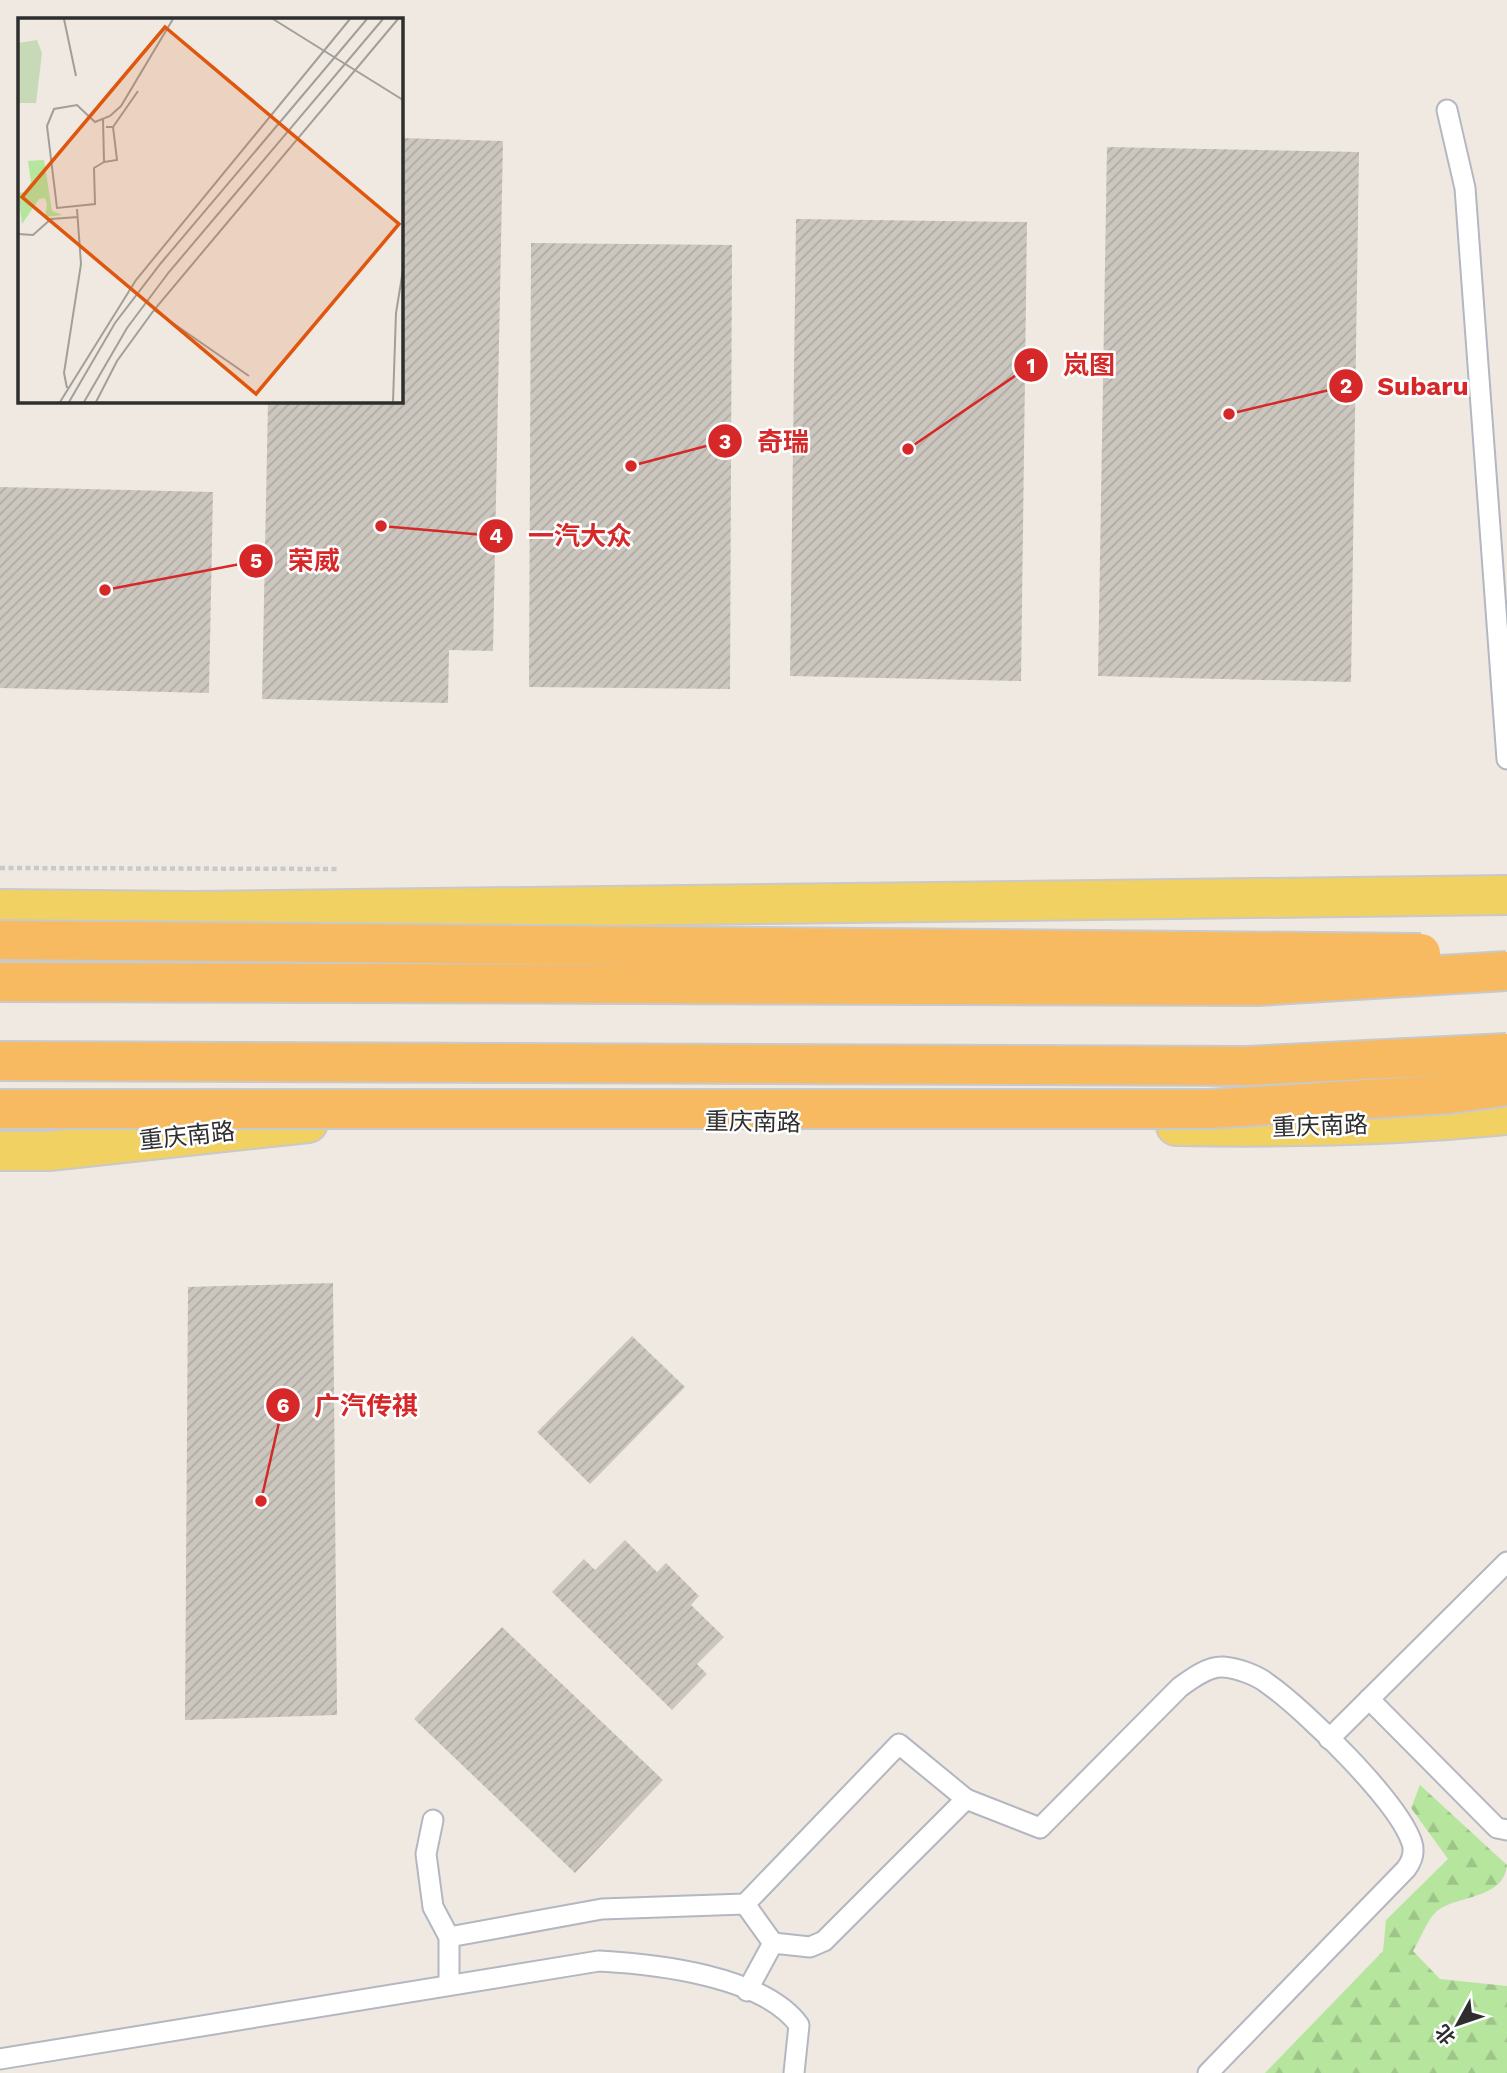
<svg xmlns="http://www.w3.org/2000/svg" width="1507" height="2073" font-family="'Work Sans','Noto Sans SC',sans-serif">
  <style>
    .forest { fill: url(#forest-firs) }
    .building { fill: url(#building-hatch) }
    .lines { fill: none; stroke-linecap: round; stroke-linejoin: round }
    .service-casing { stroke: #b4b7c1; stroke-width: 23 }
    .primary-casing { stroke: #c9c9c9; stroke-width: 42 }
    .path { stroke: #c9c9c9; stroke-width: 4.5; stroke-dasharray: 5 3.5; stroke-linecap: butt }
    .service { stroke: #fff; stroke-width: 19 }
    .primary { stroke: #f2d163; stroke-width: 38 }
    .trunk-bridge-casing { stroke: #c9c9c9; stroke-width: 42; stroke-linecap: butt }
    .trunk-bridge { stroke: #f8ba60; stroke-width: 38 }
    .labels { text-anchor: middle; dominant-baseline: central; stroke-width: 5; stroke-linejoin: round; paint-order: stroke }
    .street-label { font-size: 24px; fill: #2e2e2e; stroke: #fff }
    .inset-road { fill: none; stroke: #a29e99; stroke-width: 2 }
    .view { fill: #df570e; fill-opacity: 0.15; stroke: #df570e; stroke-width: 3.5 }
    .inset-edge { fill: none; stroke: #2e2e2e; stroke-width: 3.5 }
    .leader { fill: none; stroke: #d62828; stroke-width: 2.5 }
    .callout-dot { fill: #d62828; stroke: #fff; stroke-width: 2.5 }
    .mark-label { font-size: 21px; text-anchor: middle; font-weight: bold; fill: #fff }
    .callout-label { font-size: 26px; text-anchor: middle; font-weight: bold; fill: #d62828; stroke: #fff; stroke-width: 5; stroke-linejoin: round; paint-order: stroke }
  </style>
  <defs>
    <pattern id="forest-firs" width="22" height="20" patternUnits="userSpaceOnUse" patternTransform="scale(1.75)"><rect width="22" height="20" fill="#b6e59e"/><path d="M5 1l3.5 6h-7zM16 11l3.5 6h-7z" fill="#9dc588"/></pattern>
    <pattern id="building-hatch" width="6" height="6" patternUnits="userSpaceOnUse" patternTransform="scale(1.75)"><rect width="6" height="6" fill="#cbc7bf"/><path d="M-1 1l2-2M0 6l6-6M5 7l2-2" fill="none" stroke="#afaba4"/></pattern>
  </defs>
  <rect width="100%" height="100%" fill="#efe9e1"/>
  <!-- forest -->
  <path class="forest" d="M1420,1785L1507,1865C1504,1900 1455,1895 1436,1912C1427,1920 1420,1940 1413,1951L1440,1979L1507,1986V2073H1265L1383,1951L1386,1920L1448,1859L1411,1808Z"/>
  <!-- building -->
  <g class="building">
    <path d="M401,138L503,141L493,651L449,650L448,703L262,699L268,401H401Z"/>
    <path d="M1107,147L1359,152L1351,682L1098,676Z"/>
    <path d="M796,219L1027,222L1021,681L790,676Z"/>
    <path d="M531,243L732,245L730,689L529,687Z"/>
    <path d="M0,487L213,492L209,693L0,688Z"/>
    <path d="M333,1283L337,1715L185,1720L188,1287Z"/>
    <path d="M632,1336L685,1387L590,1484L537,1432Z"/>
    <path d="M625,1540L657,1572L666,1563L699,1596L691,1605L724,1637L697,1664L707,1674L672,1710L552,1592L584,1559L595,1570Z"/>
    <path d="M502,1627L663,1780L575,1873L414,1719Z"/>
  </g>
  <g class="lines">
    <!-- service casing -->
    <g class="service-casing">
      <g id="service">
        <path d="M1447,110L1465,188L1507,759"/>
        <path d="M1369,1699L1497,1828L1507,1830"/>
        <path d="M1329,1739L1507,1562"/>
        <path d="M433,1820L426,1854L433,1907L449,1937V1985"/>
        <path d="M449,1937L602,1909L745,1904"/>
        <path d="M773,1943L745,1904L899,1744L966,1799"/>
        <path d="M747,1991L773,1943L810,1947L824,1941L966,1799L1040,1828L1180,1687C1191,1679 1208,1666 1223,1667C1237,1668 1257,1675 1268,1684C1305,1710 1399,1802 1412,1843C1415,1853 1412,1861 1406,1869L1208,2073"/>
        <path d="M0,2059L599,1961C656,1964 763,1976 799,2025L794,2073"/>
      </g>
    </g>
    <!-- primary casing -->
    <g class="primary-casing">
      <g id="primary">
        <path d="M0,909L191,911L1507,895"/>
        <path d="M1176,1126C1287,1128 1397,1126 1507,1115"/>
        <path d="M0,1151H49L308,1123"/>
      </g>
    </g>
    <!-- path -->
    <path class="path" d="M0,868L337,869"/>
    <!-- service -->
    <use href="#service" class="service"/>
    <!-- primary -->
    <use href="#primary" class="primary"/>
    <!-- trunk-bridge casing -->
    <g class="trunk-bridge-casing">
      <g id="trunk-bridge">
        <path d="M0,940L1421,953"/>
        <path d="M0,982L1257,986L1507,971"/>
        <path d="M0,1061L1247,1066L1507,1053"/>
        <path d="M0,1109H1209L1449,1094L1507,1086"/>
      </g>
    </g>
    <!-- trunk-bridge -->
    <use href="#trunk-bridge" class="trunk-bridge"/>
  </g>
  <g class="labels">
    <!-- street labels -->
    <g class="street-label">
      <text transform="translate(753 1122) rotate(1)">重庆南路</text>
      <text transform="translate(1320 1126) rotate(-2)">重庆南路</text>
      <text transform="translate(187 1136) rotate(-6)">重庆南路</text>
    </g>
  </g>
  <!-- overview -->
  <g transform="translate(18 18)">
    <rect width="385" height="385" fill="#efe9e1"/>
    <path d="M26,142L34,193L45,197L27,199L29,187L27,180L21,181L4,206L0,175L7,174L13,164L10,143Z" fill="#b6e59e"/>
    <path d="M19,22L24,35L18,85H0V25Z" fill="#c8d9b8"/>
    <path class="inset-road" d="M46,1L58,58M255,1L385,82M85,101L86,144L76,150L77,186L39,190L29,108L36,91L59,87L77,104L92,98L103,88L155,1M95,109L120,73M86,144L99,142L95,109H88M0,216L15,217L33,201L60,199M136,292L231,358M49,370L46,355L63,246L59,191M42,384L118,262L332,1M51,384L97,305L143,245L349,1M66,384L109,310L151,254L365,1M78,384L99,343L136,292L380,1M375,384L378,295L385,252"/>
    <path class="view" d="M147,9L381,206L238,376L4,179Z"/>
    <rect width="385" height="385" class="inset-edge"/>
  </g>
  <!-- callouts -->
  <path class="leader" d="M908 449L1031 365M1229 414L1346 386M631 466L725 441M381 526L496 536M105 590L256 561M261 1501L283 1405"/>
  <g class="callout-dot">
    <circle cx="908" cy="449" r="7"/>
    <circle cx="1229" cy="414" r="7"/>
    <circle cx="631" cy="466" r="7"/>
    <circle cx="381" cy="526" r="7"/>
    <circle cx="105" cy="590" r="7"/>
    <circle cx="261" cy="1501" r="7"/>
    <circle cx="1031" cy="365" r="18"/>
    <circle cx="1346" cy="386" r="18"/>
    <circle cx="725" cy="441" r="18"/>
    <circle cx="496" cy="536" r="18"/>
    <circle cx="256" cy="561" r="18"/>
    <circle cx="283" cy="1405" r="18"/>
  </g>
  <g class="mark-label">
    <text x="1031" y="373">1</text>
    <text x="1346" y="393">2</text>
    <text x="725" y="449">3</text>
    <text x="496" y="543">4</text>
    <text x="256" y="568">5</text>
    <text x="283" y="1413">6</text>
  </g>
  <g class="callout-label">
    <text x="1089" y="374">岚图</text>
    <text x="1423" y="395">Subaru</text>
    <text x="783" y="451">奇瑞</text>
    <text x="580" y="545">一汽大众</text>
    <text x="314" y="570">荣威</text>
    <text x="366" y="1415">广汽传祺</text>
  </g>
  <!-- north arrow -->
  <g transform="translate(1458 2024) rotate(230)" stroke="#ffffff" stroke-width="5" paint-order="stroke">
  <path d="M0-5L12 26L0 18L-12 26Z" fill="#2e2e2e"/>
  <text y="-10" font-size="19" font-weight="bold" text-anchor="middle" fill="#2e2e2e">北</text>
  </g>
</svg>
